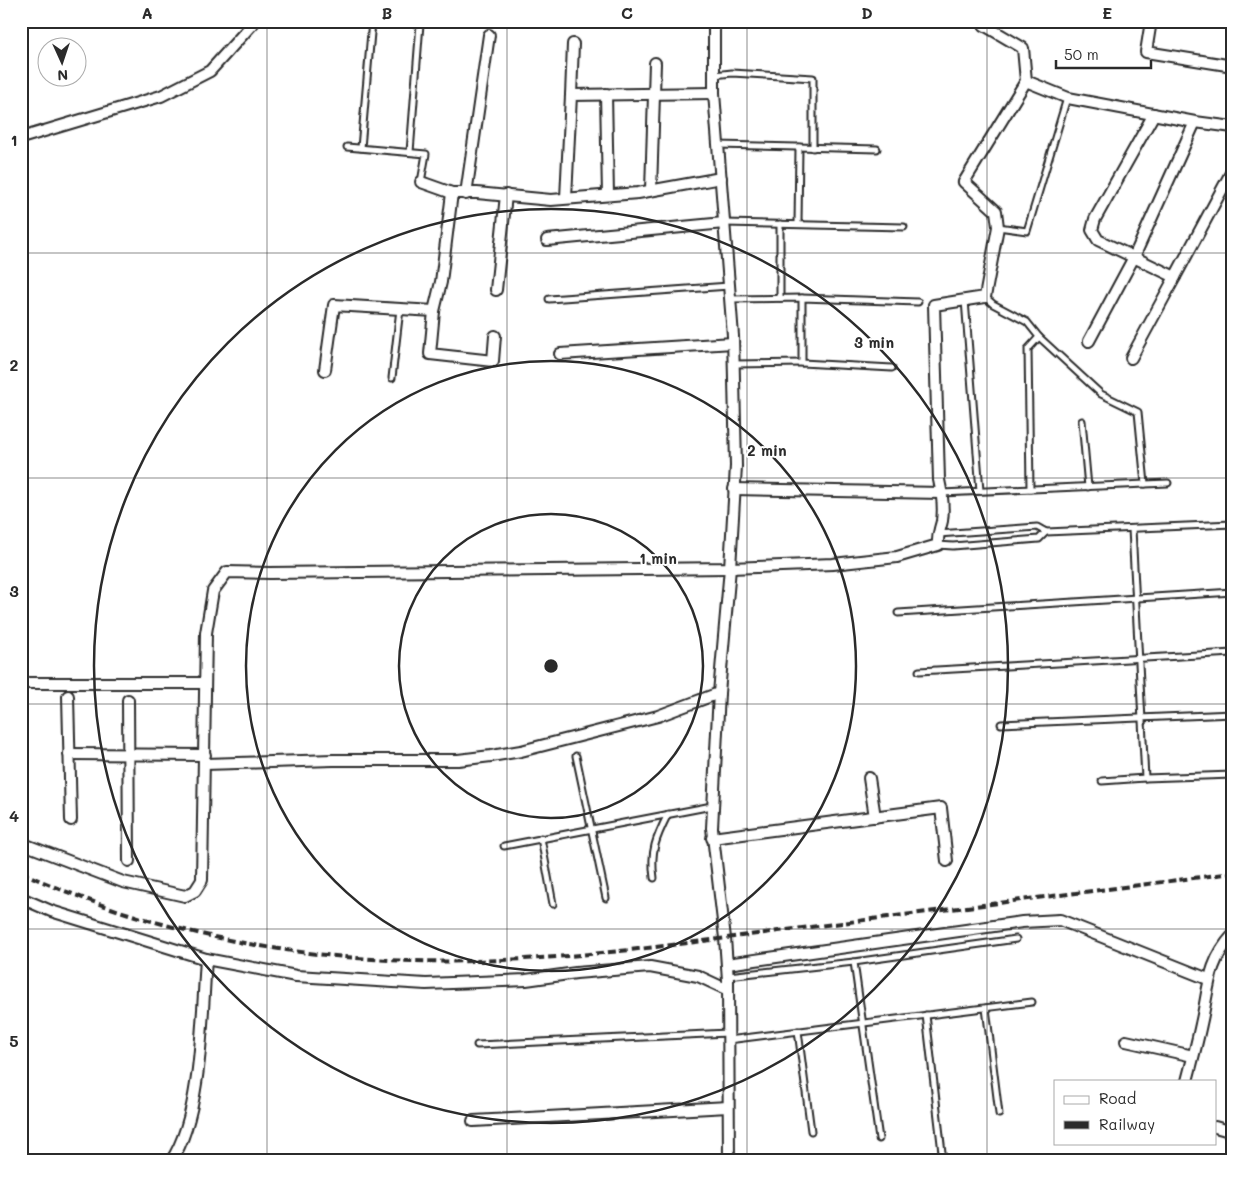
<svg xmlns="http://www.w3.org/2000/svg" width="1254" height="1182" font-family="Mali,sans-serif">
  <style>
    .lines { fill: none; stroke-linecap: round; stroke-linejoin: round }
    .service-casing { stroke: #2b2b2b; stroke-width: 9 }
    .minor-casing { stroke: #2b2b2b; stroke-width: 14 }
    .service { stroke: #fff; stroke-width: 5 }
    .minor { stroke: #fff; stroke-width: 10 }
    .rail { stroke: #2b2b2b; stroke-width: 4; stroke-dasharray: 8 4; stroke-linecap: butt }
    .grid { fill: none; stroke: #2b2b2b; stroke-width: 1; stroke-opacity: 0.55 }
    .ring { fill: none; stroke: #2b2b2b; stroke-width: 2.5 }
    .centre { fill: #2b2b2b; stroke: #fff; stroke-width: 2.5 }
    .ring-label { font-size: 15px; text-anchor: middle; font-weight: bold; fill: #2b2b2b; stroke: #fff; stroke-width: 4; stroke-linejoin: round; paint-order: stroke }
    .neatline { fill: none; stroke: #2b2b2b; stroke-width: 2 }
    .grid-label { font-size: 16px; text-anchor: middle; font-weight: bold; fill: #2b2b2b }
  </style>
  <rect width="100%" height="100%" fill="#fff"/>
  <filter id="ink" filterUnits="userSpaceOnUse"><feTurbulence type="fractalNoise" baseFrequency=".02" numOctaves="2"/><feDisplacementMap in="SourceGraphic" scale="10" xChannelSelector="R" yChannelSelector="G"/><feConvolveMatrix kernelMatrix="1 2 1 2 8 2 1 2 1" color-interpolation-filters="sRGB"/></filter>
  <g filter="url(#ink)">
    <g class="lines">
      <!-- service casing -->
      <g class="service-casing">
        <g id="service">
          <path d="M375,21L420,24L410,152"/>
          <path d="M714,75L732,73L813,78V148"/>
          <path d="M718,145L877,149"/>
          <path d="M347,147L426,154L421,182"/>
          <path d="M361,148L372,21"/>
          <path d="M725,223L904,227"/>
          <path d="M780,224V298"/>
          <path d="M798,224L799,147"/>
          <path d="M998,227L1027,231L1067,98"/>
          <path d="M985,297L993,304L1027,322L1039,337L1028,349L1030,489"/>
          <path d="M802,298V363L892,368"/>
          <path d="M549,299L729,286"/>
          <path d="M730,299L802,298L918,302"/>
          <path d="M965,300L980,491"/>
          <path d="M1039,337L1101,394L1138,412L1145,484"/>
          <path d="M734,364L802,363"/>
          <path d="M392,378L400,309"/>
          <path d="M1082,421L1088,487"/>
          <path d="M942,493L1168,483"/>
          <path d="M1132,529L1145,778L1233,775"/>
          <path d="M938,534L1037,527L1046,532L1233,524"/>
          <path d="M938,545L953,546L1039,539L1046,532"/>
          <path d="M898,613L1233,592"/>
          <path d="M919,671L1233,653"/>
          <path d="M1001,724L1233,714"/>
          <path d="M576,756L606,898"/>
          <path d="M1102,781L1145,778"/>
          <path d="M541,838L553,904"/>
          <path d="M504,846L712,806"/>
          <path d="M654,878C650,851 656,838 668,814"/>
          <path d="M728,976L854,962"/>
          <path d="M986,1008L999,1114"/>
          <path d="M926,1015L943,1161"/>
          <path d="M798,1031L811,1131"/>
          <path d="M728,1040L1032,1002"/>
          <path d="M477,1045L728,1033"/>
          <path d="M879,1139L854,962L1016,939"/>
        </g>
      </g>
      <!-- minor casing -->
      <g class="minor-casing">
        <g id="minor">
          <path d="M714,21V93L733,336L736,466L730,568L719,693L712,828L725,938L728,980L729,1161"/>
          <path d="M1151,21L1146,52L1233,66"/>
          <path d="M1026,81L1068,98L1195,122L1233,127"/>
          <path d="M606,94L608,195"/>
          <path d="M571,95L573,44"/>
          <path d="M1154,114L1095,219L1092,230L1098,240L1175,277L1233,169"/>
          <path d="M21,138L161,96L210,71L255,21"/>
          <path d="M421,182L452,193"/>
          <path d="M651,190L655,63"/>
          <path d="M466,194L489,35"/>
          <path d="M566,198L571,95L714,93"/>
          <path d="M547,240L724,223"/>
          <path d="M496,290L506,195"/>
          <path d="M434,311L430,354L493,361L495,336"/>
          <path d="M1089,341L1134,257L1195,122"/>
          <path d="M560,354L733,343"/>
          <path d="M1131,358L1175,277"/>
          <path d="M325,370L334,305L434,311L441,282L452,193H477L551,200L638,193L721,178"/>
          <path d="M734,489L942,493"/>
          <path d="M21,683H205"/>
          <path d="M68,696L71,820"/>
          <path d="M128,700L129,861"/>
          <path d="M69,754L205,755"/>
          <path d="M205,764L333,760H458L491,756L521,751L658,716L719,693"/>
          <path d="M869,778L875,817"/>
          <path d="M712,838L941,808L947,861"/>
          <path d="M21,843L123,882L185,896L195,891L202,880L206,633L213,591L227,572L270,573L730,568L833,564L897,557L938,545C937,535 940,530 942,521C944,507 942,493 939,480L934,305L985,297L998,227L996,211L964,182L1026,81L1023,48L984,25L983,21"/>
          <path d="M21,898L51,911L206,959L296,976L426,984L526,980L576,973L650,967L698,976L728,990"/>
          <path d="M727,964L1022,922L1060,920L1208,979"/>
          <path d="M1126,1041L1193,1056"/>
          <path d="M1187,1081C1192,1062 1197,1043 1201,1024C1209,990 1207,963 1233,935"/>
          <path d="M473,1121L728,1107"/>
          <path d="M1215,1127L1233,1132"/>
          <path d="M171,1161C202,1116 202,1014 206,959"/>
        </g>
      </g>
      <!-- service -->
      <use href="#service" class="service"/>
      <!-- minor -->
      <use href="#minor" class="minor"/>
      <!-- rail -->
      <path class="rail" d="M21,872C172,942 337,968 503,960C605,956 708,940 810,927C951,909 1092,891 1233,873"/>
    </g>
  </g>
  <!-- grid -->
  <path class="grid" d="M267,21V1161M507,21V1161M747,21V1161M987,21V1161M21,253H1233M21,478H1233M21,704H1233M21,929H1233"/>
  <!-- distance rings -->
  <g class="ring">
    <circle cx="551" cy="666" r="152"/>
    <circle cx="551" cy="666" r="305"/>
    <circle cx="551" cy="666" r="457"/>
  </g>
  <circle cx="551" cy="666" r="8" class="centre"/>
  <g class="ring-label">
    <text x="874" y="348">3 min</text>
    <text x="767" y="456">2 min</text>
    <text x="658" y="564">1 min</text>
  </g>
  <!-- margin -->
  <rect width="1254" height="1182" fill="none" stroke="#fff" stroke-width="55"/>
  <!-- legend -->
  <rect x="1054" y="1080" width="162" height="65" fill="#ffffff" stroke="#aaaaaa"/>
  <rect x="1064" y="1096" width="25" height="8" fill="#ffffff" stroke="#aaaaaa"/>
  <text x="1099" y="1104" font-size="15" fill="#2b2b2b">Road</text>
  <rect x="1064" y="1121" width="25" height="8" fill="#2b2b2b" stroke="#aaaaaa"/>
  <text x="1099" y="1130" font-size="15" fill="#2b2b2b">Railway</text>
  <!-- north arrow -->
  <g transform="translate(62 62) rotate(177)"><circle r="24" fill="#ffffff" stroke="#aaaaaa"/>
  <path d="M0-4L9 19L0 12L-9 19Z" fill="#2b2b2b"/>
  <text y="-8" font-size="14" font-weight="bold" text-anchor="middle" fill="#2b2b2b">N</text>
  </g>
  <!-- scale -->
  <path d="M1056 60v8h95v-8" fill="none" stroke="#2b2b2b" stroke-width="2.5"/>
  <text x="1064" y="60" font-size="15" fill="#2b2b2b" stroke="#ffffff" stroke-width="4" paint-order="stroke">50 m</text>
  <rect x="28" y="28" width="1198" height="1126" class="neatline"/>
  <g class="grid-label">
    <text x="147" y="19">A</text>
    <text x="387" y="19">B</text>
    <text x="627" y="19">C</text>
    <text x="867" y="19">D</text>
    <text x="1107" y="19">E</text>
    <text x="14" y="146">1</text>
    <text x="14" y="371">2</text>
    <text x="14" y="597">3</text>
    <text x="14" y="822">4</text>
    <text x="14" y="1047">5</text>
  </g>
</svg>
